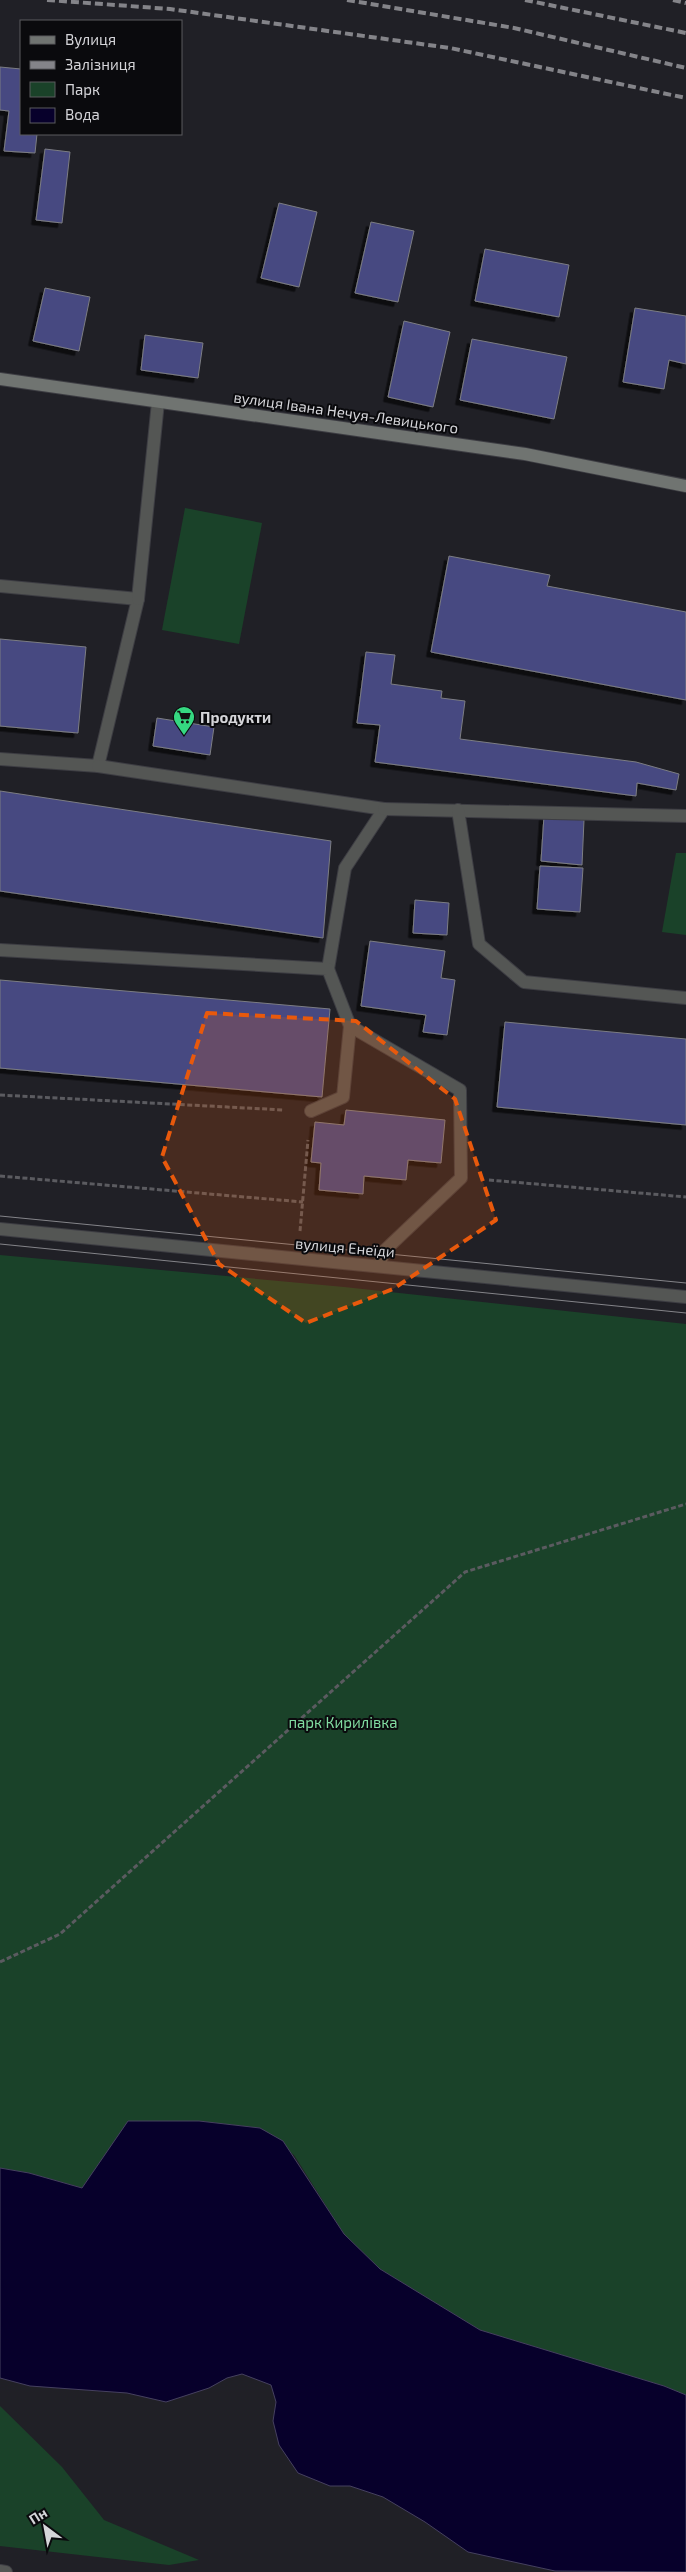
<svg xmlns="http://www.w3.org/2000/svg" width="686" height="2572" font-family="'Exo 2',sans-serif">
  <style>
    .green { fill: #1a4229 }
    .water { fill: #07002b; stroke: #45405f }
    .building { fill: #474981; stroke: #7c7d83; filter: url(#shadow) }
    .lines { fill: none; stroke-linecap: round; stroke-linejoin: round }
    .lane-casing { stroke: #3d3d43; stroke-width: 14 }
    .street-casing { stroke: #3d3d43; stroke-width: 14 }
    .secondary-casing { stroke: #3d3d43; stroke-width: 14 }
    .path { stroke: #5b5b60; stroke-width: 3; stroke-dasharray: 5 2.5; stroke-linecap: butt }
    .lane { stroke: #545654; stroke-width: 12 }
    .street { stroke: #545654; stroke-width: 12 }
    .secondary { stroke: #707471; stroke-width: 12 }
    .tram { stroke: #848489; stroke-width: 1 }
    .rail { stroke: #848489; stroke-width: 4; stroke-dasharray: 8 4; stroke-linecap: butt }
    .marked { fill: #e8590c; fill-opacity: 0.2; stroke: #e8590c; stroke-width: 4; stroke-dasharray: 10 6; stroke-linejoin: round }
    .labels { text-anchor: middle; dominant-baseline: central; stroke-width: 4; stroke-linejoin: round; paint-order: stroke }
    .street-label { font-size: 15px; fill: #d5d5d9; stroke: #0a0a0d }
    .poi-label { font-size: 15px; font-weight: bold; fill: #d5d5d9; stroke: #0a0a0d; text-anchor: start }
    .park-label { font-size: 15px; fill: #81dca1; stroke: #0a0a0d }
  </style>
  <defs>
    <filter id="shadow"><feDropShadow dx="-4.5" dy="4.5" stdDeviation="0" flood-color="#0009"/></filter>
  </defs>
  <rect width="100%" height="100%" fill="#202026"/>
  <!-- green -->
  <g class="green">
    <path d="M185,508L262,523L239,644L162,630Z"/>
    <path d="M676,853H686V935L662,932Z"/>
    <path d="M0,1255L344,1287L686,1324V2395L664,2386L480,2330L380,2269L344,2234L294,2155L260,2128L199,2121H129L83,2188L29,2173L0,2168Z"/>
    <path d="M0,2406L62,2467L104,2520L199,2560L169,2565L0,2546Z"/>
  </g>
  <!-- water -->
  <path class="water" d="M128,2121H199L260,2128L283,2141L344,2234L380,2269L480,2330L664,2386L686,2395V2572L555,2571L468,2552L425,2522L383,2497L350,2486H330L298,2473L279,2445L273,2421L276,2402L271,2385L242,2374L227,2378L209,2388L166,2402L127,2393L30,2386L0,2378V2168L29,2173L82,2188Z"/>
  <!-- building -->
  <g class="building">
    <path d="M0,67L21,69V134H37L35,153L4,151L9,111L0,110Z"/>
    <path d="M45,149L70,152L62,223L36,220Z"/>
    <path d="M279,203L317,212L299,287L261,278Z"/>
    <path d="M371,222L414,231L398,302L355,293Z"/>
    <path d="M485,249L569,265L559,317L475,301Z"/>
    <path d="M45,288L90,297L79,351L33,341Z"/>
    <path d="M635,308L686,316V364L669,360L664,389L623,382Z"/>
    <path d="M404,321L450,332L433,407L388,397Z"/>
    <path d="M145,335L203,343L198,378L141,370Z"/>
    <path d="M472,339L567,357L554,419L460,400Z"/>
    <path d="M449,556L550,575L547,586L686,612V700L431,652Z"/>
    <path d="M0,639L86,647L78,733L0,726Z"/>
    <path d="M366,652L395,655L391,684L442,691L441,698L465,701L460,739L636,762L679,774L676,790L637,783L636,796L375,762L380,725L357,723Z"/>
    <path d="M157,718L214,727L210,755L153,746Z"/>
    <path d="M0,791L331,841L323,938L0,891Z"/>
    <path d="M544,816L584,820L582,865L541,861Z"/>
    <path d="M540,866L583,868L580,912L537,909Z"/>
    <path d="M415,900L449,903L447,935L413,933Z"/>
    <path d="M370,941L445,951L441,978L455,980L447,1035L423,1032L426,1015L361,1006Z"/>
    <path d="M0,980L330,1009L322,1097L0,1068Z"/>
    <path d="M505,1022L686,1039V1125L497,1107Z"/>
    <path d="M346,1110L445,1120L441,1163L408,1160L406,1180L364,1176L363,1194L319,1190L321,1163L311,1162L315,1122L344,1125Z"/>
  </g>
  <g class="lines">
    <!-- lane casing -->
    <g class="lane-casing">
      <g id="lane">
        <path d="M0,586L138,599L98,766L0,759"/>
        <path d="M138,599L158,402"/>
        <path d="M98,766L384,809L345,868L328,969"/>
        <path d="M384,809L686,816"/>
        <path d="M458,810L479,944L524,982L686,998"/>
        <path d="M0,950L328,969L350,1026L343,1097L311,1111"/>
        <path d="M350,1026L460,1090L461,1178L383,1252L380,1266"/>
      </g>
    </g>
    <!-- street casing -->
    <g class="street-casing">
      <g id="street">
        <path d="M0,1229L686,1297"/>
        <path d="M0,2571L6,2572"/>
      </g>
    </g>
    <!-- secondary casing -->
    <g class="secondary-casing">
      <path id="secondary" d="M0,379L525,454L686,486"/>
    </g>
    <!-- path -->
    <g class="path">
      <path d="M0,1095L284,1110"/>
      <path d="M0,1176L303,1202"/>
      <path d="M489,1180L686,1197"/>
      <path d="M300,1231L308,1140"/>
      <path d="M0,1962L60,1934L465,1572L686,1504"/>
    </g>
    <!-- lane -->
    <use href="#lane" class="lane"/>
    <!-- street -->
    <use href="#street" class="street"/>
    <!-- secondary -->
    <use href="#secondary" class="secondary"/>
    <!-- tram -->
    <g class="tram">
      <path d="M0,1216L686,1283"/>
      <path d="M0,1244L686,1313"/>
    </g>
    <!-- rail -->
    <g class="rail">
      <path d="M47,0L170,9L450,48L686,98"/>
      <path d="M347,0L514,28L686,68"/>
      <path d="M525,0L686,33"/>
      <path d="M673,0L686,3"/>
    </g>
  </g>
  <!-- marked area -->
  <path class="marked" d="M207,1013L356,1021L455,1099L496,1220L393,1289L306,1323L219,1264L162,1157Z"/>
  <!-- icons -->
  <defs>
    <g id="supermarket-pin" transform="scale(1.125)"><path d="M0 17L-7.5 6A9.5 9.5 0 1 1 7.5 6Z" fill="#35d881" stroke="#0a0a0d"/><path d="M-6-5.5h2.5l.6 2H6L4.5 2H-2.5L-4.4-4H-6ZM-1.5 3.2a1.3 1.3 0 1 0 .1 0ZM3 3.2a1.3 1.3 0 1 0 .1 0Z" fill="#111"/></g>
  </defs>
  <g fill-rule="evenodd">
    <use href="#supermarket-pin" x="184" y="717"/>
  </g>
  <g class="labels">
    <!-- street labels -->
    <g class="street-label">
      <text transform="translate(346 412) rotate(8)">вулиця Івана Нечуя-Левицького</text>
      <text transform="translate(345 1247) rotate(5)">вулиця Енеїди</text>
    </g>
    <!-- poi labels -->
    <g class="poi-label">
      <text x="200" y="717">Продукти</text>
    </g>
    <!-- park labels -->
    <g class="park-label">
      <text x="343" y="1722">парк Кирилівка</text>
    </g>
  </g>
  <!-- legend -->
  <rect x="20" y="20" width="162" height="115" fill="#0a0a0d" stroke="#5b5b5f"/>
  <rect x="30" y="36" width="25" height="8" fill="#707471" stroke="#5b5b5f"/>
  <text x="65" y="45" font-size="15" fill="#d5d5d9">Вулиця</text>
  <rect x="30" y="61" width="25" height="8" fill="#848489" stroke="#5b5b5f"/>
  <text x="65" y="70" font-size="15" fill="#d5d5d9">Залізниця</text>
  <rect x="30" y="82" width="25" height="15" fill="#1a4229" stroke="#5b5b5f"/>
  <text x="65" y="95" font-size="15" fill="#d5d5d9">Парк</text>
  <rect x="30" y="108" width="25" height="15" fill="#07002b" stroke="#5b5b5f"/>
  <text x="65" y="120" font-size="15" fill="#d5d5d9">Вода</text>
  <!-- north arrow -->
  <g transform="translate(45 2527) rotate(328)" stroke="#0a0a0d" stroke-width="4" paint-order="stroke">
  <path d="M0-4L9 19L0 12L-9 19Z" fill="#d5d5d9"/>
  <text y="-8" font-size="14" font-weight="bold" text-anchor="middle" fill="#d5d5d9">Пн</text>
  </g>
</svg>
